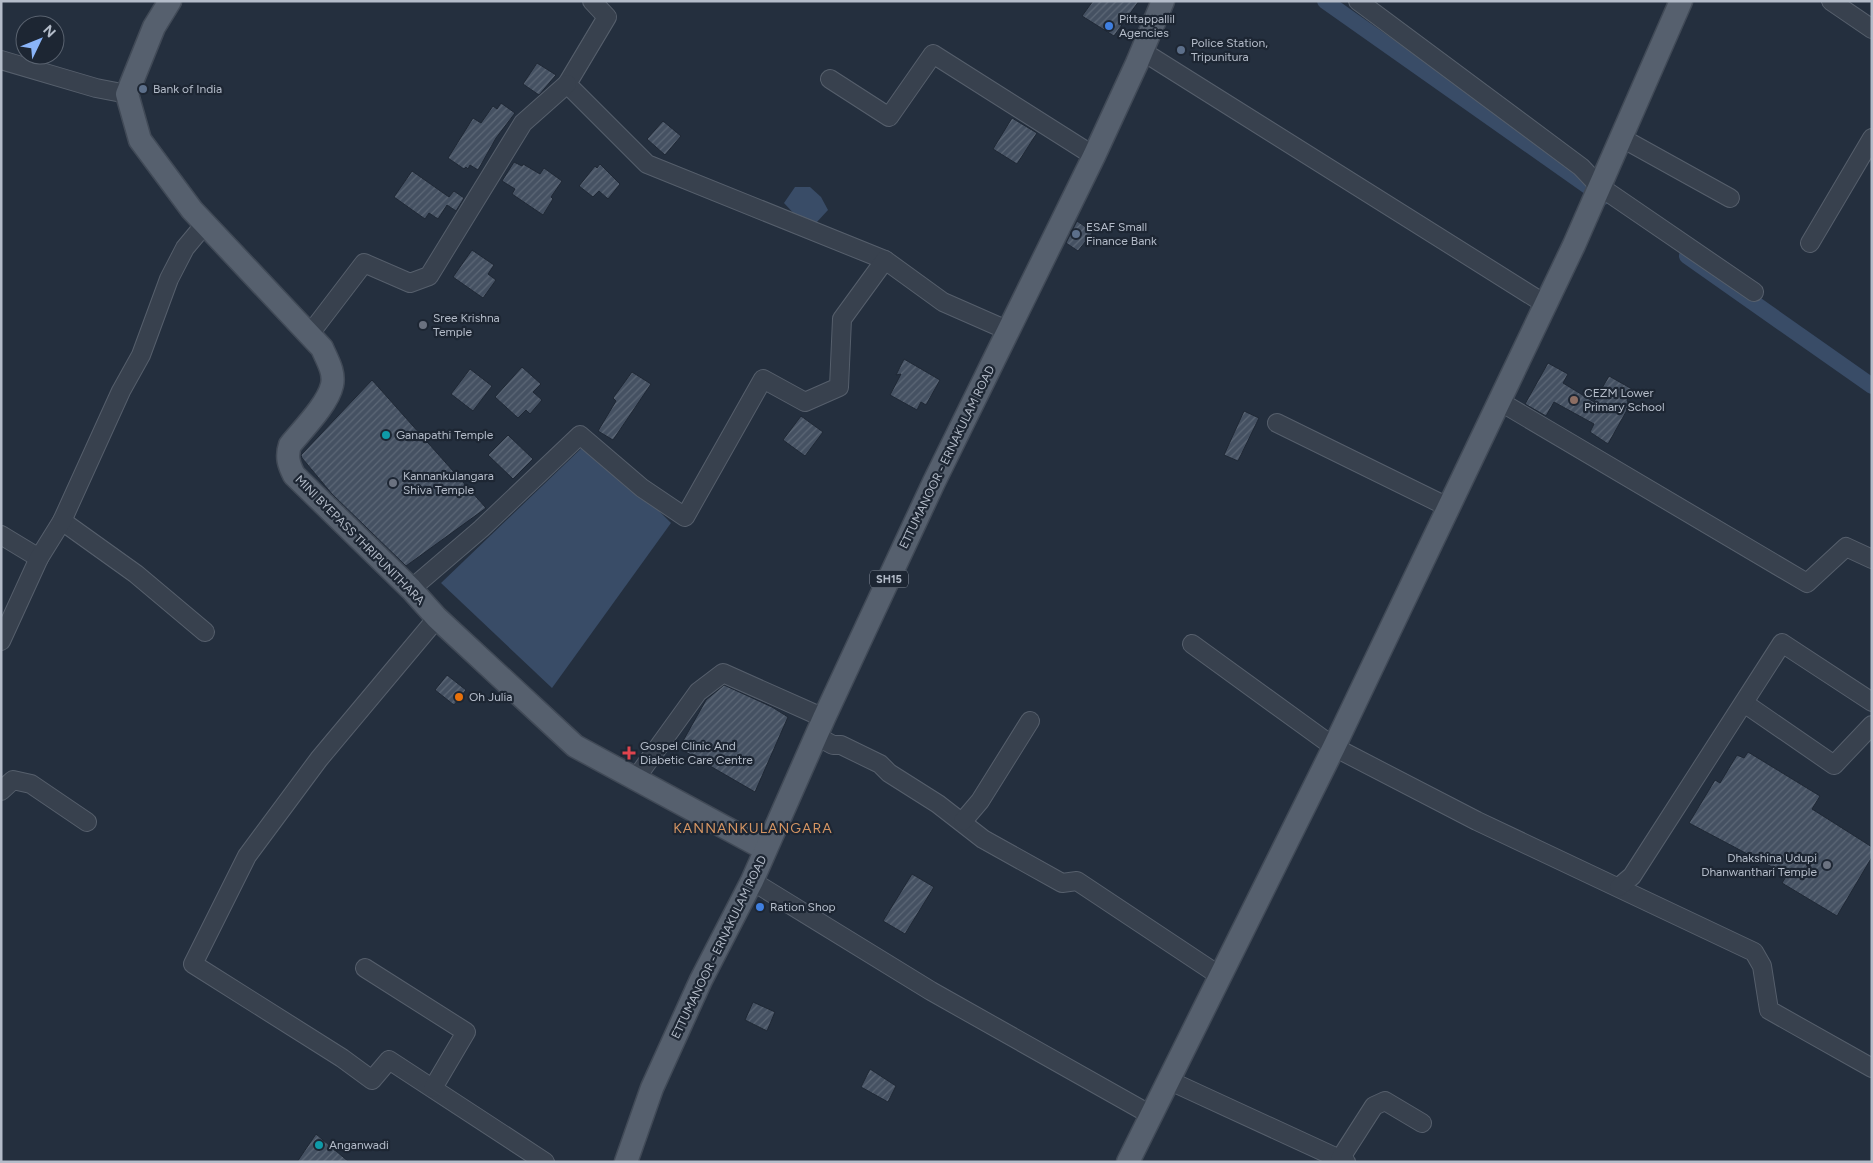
<svg xmlns="http://www.w3.org/2000/svg" width="1873" height="1163" font-family="Figtree,sans-serif">
  <style>
    .water { fill: #394c67 }
    .lines { fill: none; stroke-linecap: round; stroke-linejoin: round }
    .canal { stroke: #394c67; stroke-width: 16 }
    .building { fill: url(#building-hatch); stroke: #1f2835 }
    .minor-casing { stroke: #565f6c; stroke-width: 20 }
    .major-casing { stroke: #414a57; stroke-width: 25 }
    .minor { stroke: #38414e; stroke-width: 18 }
    .major { stroke: #56606e; stroke-width: 22 }
    .shop-dot { fill: #3f7fe0; stroke: #1d2633; stroke-width: 2 }
    .service-dot { fill: #5c6f8a; stroke: #1d2633; stroke-width: 2 }
    .worship-dot { fill: #6b7280; stroke: #1d2633; stroke-width: 2 }
    .education-dot { fill: #8d6e63; stroke: #1d2633; stroke-width: 2 }
    .culture-dot { fill: #0f9aa8; stroke: #1d2633; stroke-width: 2 }
    .food-dot { fill: #e8710a; stroke: #1d2633; stroke-width: 2 }
    .health-dot { fill: #e0444e; stroke: #1d2633; stroke-width: 2 }
    .labels { text-anchor: middle; dominant-baseline: central; stroke-width: 4.5; stroke-linejoin: round; paint-order: stroke }
    .shield { fill: #1d2633; stroke: #878f9c; stroke-width: 1 }
    .shield-label { font-size: 11px; font-weight: bold; fill: #b4bcc9 }
    .poi-label { font-size: 12px; fill: #b4bcc9; stroke: #1d2633; text-anchor: start }
    .street-label { font-size: 12px; fill: #b4bcc9; stroke: #1d2633 }
    .neighbourhood-label { font-size: 14px; letter-spacing: 1px; fill: #d59563; stroke: #1d2633 }
  </style>
  <defs>
    <pattern id="building-hatch" width="6" height="6" patternUnits="userSpaceOnUse" patternTransform="scale(1.25)"><rect width="6" height="6" fill="#455162"/><path d="M-1 1l2-2M0 6l6-6M5 7l2-2" fill="none" stroke="#5d6877"/></pattern>
  </defs>
  <rect width="100%" height="100%" fill="#242f3e"/>
  <!-- water -->
  <g class="water">
    <path d="M795,187H810L821,197L828,210L816,223L800,220L784,203Z"/>
    <path d="M589,441L671,523L552,688L441,583Z"/>
  </g>
  <g class="lines">
    <!-- canal -->
    <g class="canal">
      <path d="M1325,1L1603,197"/>
      <path d="M1687,256L1872,386"/>
    </g>
  </g>
  <!-- building -->
  <g class="building">
    <path d="M1093,1H1139L1114,36L1082,16Z"/>
    <path d="M537,63L556,75L539,95L523,84Z"/>
    <path d="M501,103L515,113L496,138L478,170L470,165L468,169L466,167L464,169L448,158L473,118L481,123L493,106L497,109Z"/>
    <path d="M1012,118L1037,133L1017,164L993,149Z"/>
    <path d="M663,121L681,136L665,155L647,139Z"/>
    <path d="M514,162L522,166L523,164L540,174L544,168L562,181L551,197L553,199L543,215L512,194L515,189L502,181Z"/>
    <path d="M600,164L620,184L608,199L599,191L593,197L579,186L595,166L597,168Z"/>
    <path d="M412,171L449,197L454,191L464,198L456,211L447,205L438,219L429,213L425,219L394,197Z"/>
    <path d="M1077,221L1093,232L1078,251L1066,243Z"/>
    <path d="M472,250L494,265L488,274L496,280L483,298L453,277Z"/>
    <path d="M904,359L940,380L926,405L921,402L917,410L890,395L901,374L896,375Z"/>
    <path d="M1548,363L1568,374L1563,383L1594,402L1609,376L1632,389L1627,401L1631,403L1608,444L1590,432L1594,424L1554,402L1546,416L1525,404Z"/>
    <path d="M522,367L541,384L533,392L542,400L530,414L526,410L518,418L495,397Z"/>
    <path d="M470,369L492,386L473,411L451,394Z"/>
    <path d="M632,372L651,384L613,440L598,431L616,401L613,398Z"/>
    <path d="M372,380L486,508L406,566L332,494L302,458L301,455Z"/>
    <path d="M1244,411L1259,418L1238,461L1224,455Z"/>
    <path d="M801,416L823,432L805,456L783,440Z"/>
    <path d="M508,435L533,459L513,479L488,455Z"/>
    <path d="M447,675L466,690L454,705L435,690Z"/>
    <path d="M724,685L772,707L788,717L755,792L679,748L706,700Z"/>
    <path d="M1748,752L1820,796L1812,809L1872,847V857L1837,916L1782,883L1787,875L1689,823L1715,780L1720,783L1737,755L1744,758Z"/>
    <path d="M912,874L934,887L905,934L883,921Z"/>
    <path d="M753,1002L775,1012L767,1031L745,1020Z"/>
    <path d="M870,1069L896,1086L888,1102L861,1087Z"/>
    <path d="M316,1134L349,1162H297Z"/>
  </g>
  <g class="lines">
    <!-- minor casing -->
    <g class="minor-casing">
      <g id="minor">
        <path d="M592,1L607,17L567,84L647,164L885,260"/>
        <path d="M1358,1L1581,167L1599,186L1754,292"/>
        <path d="M1831,1L1872,29"/>
        <path d="M1142,51L1545,304"/>
        <path d="M1,60L96,88L127,94"/>
        <path d="M830,79L889,117L933,54L1094,156"/>
        <path d="M1620,137L1730,198"/>
        <path d="M1810,243L1872,138"/>
        <path d="M309,335L364,263L410,283L429,276L523,123L567,84"/>
        <path d="M1499,401L1807,583L1846,547L1872,559"/>
        <path d="M1277,423L1448,507"/>
        <path d="M62,521L136,574L205,632"/>
        <path d="M1,535L39,558"/>
        <path d="M411,589L481,529L580,435L642,488L685,517L763,379L805,402L839,387L842,319L885,260L943,302L1009,331"/>
        <path d="M437,618L319,759L247,856L193,964L342,1058L372,1080L389,1060L545,1162"/>
        <path d="M1,641L39,558L62,521L121,391L141,355L169,279L185,248L205,224"/>
        <path d="M1192,644L1334,747L1477,821L1754,952L1762,966L1769,1010L1872,1068"/>
        <path d="M1744,703L1834,765L1872,725"/>
        <path d="M816,736L833,745H841L880,764L889,773L938,804L983,839L1062,883L1077,881L1220,976"/>
        <path d="M636,778L698,692L723,673L824,718"/>
        <path d="M1,791L13,780L31,784L87,822"/>
        <path d="M963,821L980,801L1030,721"/>
        <path d="M752,881L931,991L1151,1115"/>
        <path d="M1619,887L1632,876L1782,643L1872,702"/>
        <path d="M365,968L466,1032L433,1088"/>
        <path d="M1168,1080L1346,1162"/>
        <path d="M1340,1159L1374,1106L1385,1101L1422,1123"/>
      </g>
    </g>
    <!-- major casing -->
    <g class="major-casing">
      <g id="major">
        <path d="M170,1L154,27L127,94L140,140L192,210L322,348C327,360 335,372 332,385C328,404 302,430 290,445C286,457 289,465 294,475L411,589L437,618L575,746L765,849"/>
        <path d="M626,1162L652,1088L701,980L752,881L824,718L934,482L1094,156L1137,63L1163,1"/>
        <path d="M1128,1162L1334,747L1574,245L1681,1"/>
      </g>
    </g>
    <!-- minor -->
    <use href="#minor" class="minor"/>
    <!-- major -->
    <use href="#major" class="major"/>
  </g>
  <!-- markers -->
  <g class="shop-dot">
    <circle cx="1109" cy="26" r="5"/>
    <circle cx="760" cy="907" r="5"/>
  </g>
  <g class="service-dot">
    <circle cx="1181" cy="50" r="5"/>
    <circle cx="143" cy="89" r="5"/>
    <circle cx="1076" cy="234" r="5"/>
  </g>
  <g class="worship-dot">
    <circle cx="423" cy="325" r="5"/>
    <circle cx="393" cy="483" r="5"/>
    <circle cx="1827" cy="865" r="5"/>
  </g>
  <circle class="education-dot" cx="1574" cy="400" r="5"/>
  <g class="culture-dot">
    <circle cx="386" cy="435" r="5"/>
    <circle cx="319" cy="1145" r="5"/>
  </g>
  <circle class="food-dot" cx="459" cy="697" r="5"/>
  <path class="health-dot" d="M626.5 745.5h5v5h5v5h-5v5h-5v-5h-5v-5h5z"/>
  <g class="labels">
    <!-- shield labels -->
    <rect class="shield" x="870" y="570.5" width="38" height="17" rx="4"/>
    <g class="shield-label">
      <text x="889" y="579">SH15</text>
    </g>
    <!-- poi labels -->
    <g class="poi-label">
      <text x="1119" y="19">Pittappallil<tspan x="1119" dy="14">Agencies</tspan></text>
      <text x="1191" y="43">Police Station,<tspan x="1191" dy="14">Tripunitura</tspan></text>
      <text x="153" y="89">Bank of India</text>
      <text x="1086" y="227">ESAF Small<tspan x="1086" dy="14">Finance Bank</tspan></text>
      <text x="433" y="318">Sree Krishna<tspan x="433" dy="14">Temple</tspan></text>
      <text x="1584" y="393">CEZM Lower<tspan x="1584" dy="14">Primary School</tspan></text>
      <text x="396" y="435">Ganapathi Temple</text>
      <text x="403" y="476">Kannankulangara<tspan x="403" dy="14">Shiva Temple</tspan></text>
      <text x="469" y="697">Oh Julia</text>
      <text x="640" y="746">Gospel Clinic And<tspan x="640" dy="14">Diabetic Care Centre</tspan></text>
      <text x="1817" y="858" text-anchor="end">Dhakshina Udupi<tspan x="1817" dy="14">Dhanwanthari Temple</tspan></text>
      <text x="770" y="907">Ration Shop</text>
      <text x="329" y="1145">Anganwadi</text>
    </g>
    <!-- street labels -->
    <g class="street-label">
      <text transform="translate(947 457) rotate(-64)">ETTUMANOOR - ERNAKULAM ROAD</text>
      <text transform="translate(360 540) rotate(45)">MINI BYEPASS THRIPUNITHARA</text>
      <text transform="translate(719 947) rotate(-64)">ETTUMANOOR - ERNAKULAM ROAD</text>
    </g>
    <!-- neighbourhood labels -->
    <g class="neighbourhood-label">
      <text x="753" y="828">KANNANKULANGARA</text>
    </g>
  </g>
  <!-- border -->
  <rect width="1873" height="1163" fill="none" stroke="#b4bcc9" stroke-width="5"/>
  <!-- north arrow -->
  <g transform="translate(40 40) rotate(47)"><circle r="24" fill="#1d2633" stroke="#59626f"/>
  <path d="M0-4L9 19L0 12L-9 19Z" fill="#8ab4f8"/>
  <text y="-8" font-size="14" font-weight="bold" text-anchor="middle" fill="#b4bcc9">N</text>
  </g>
</svg>
